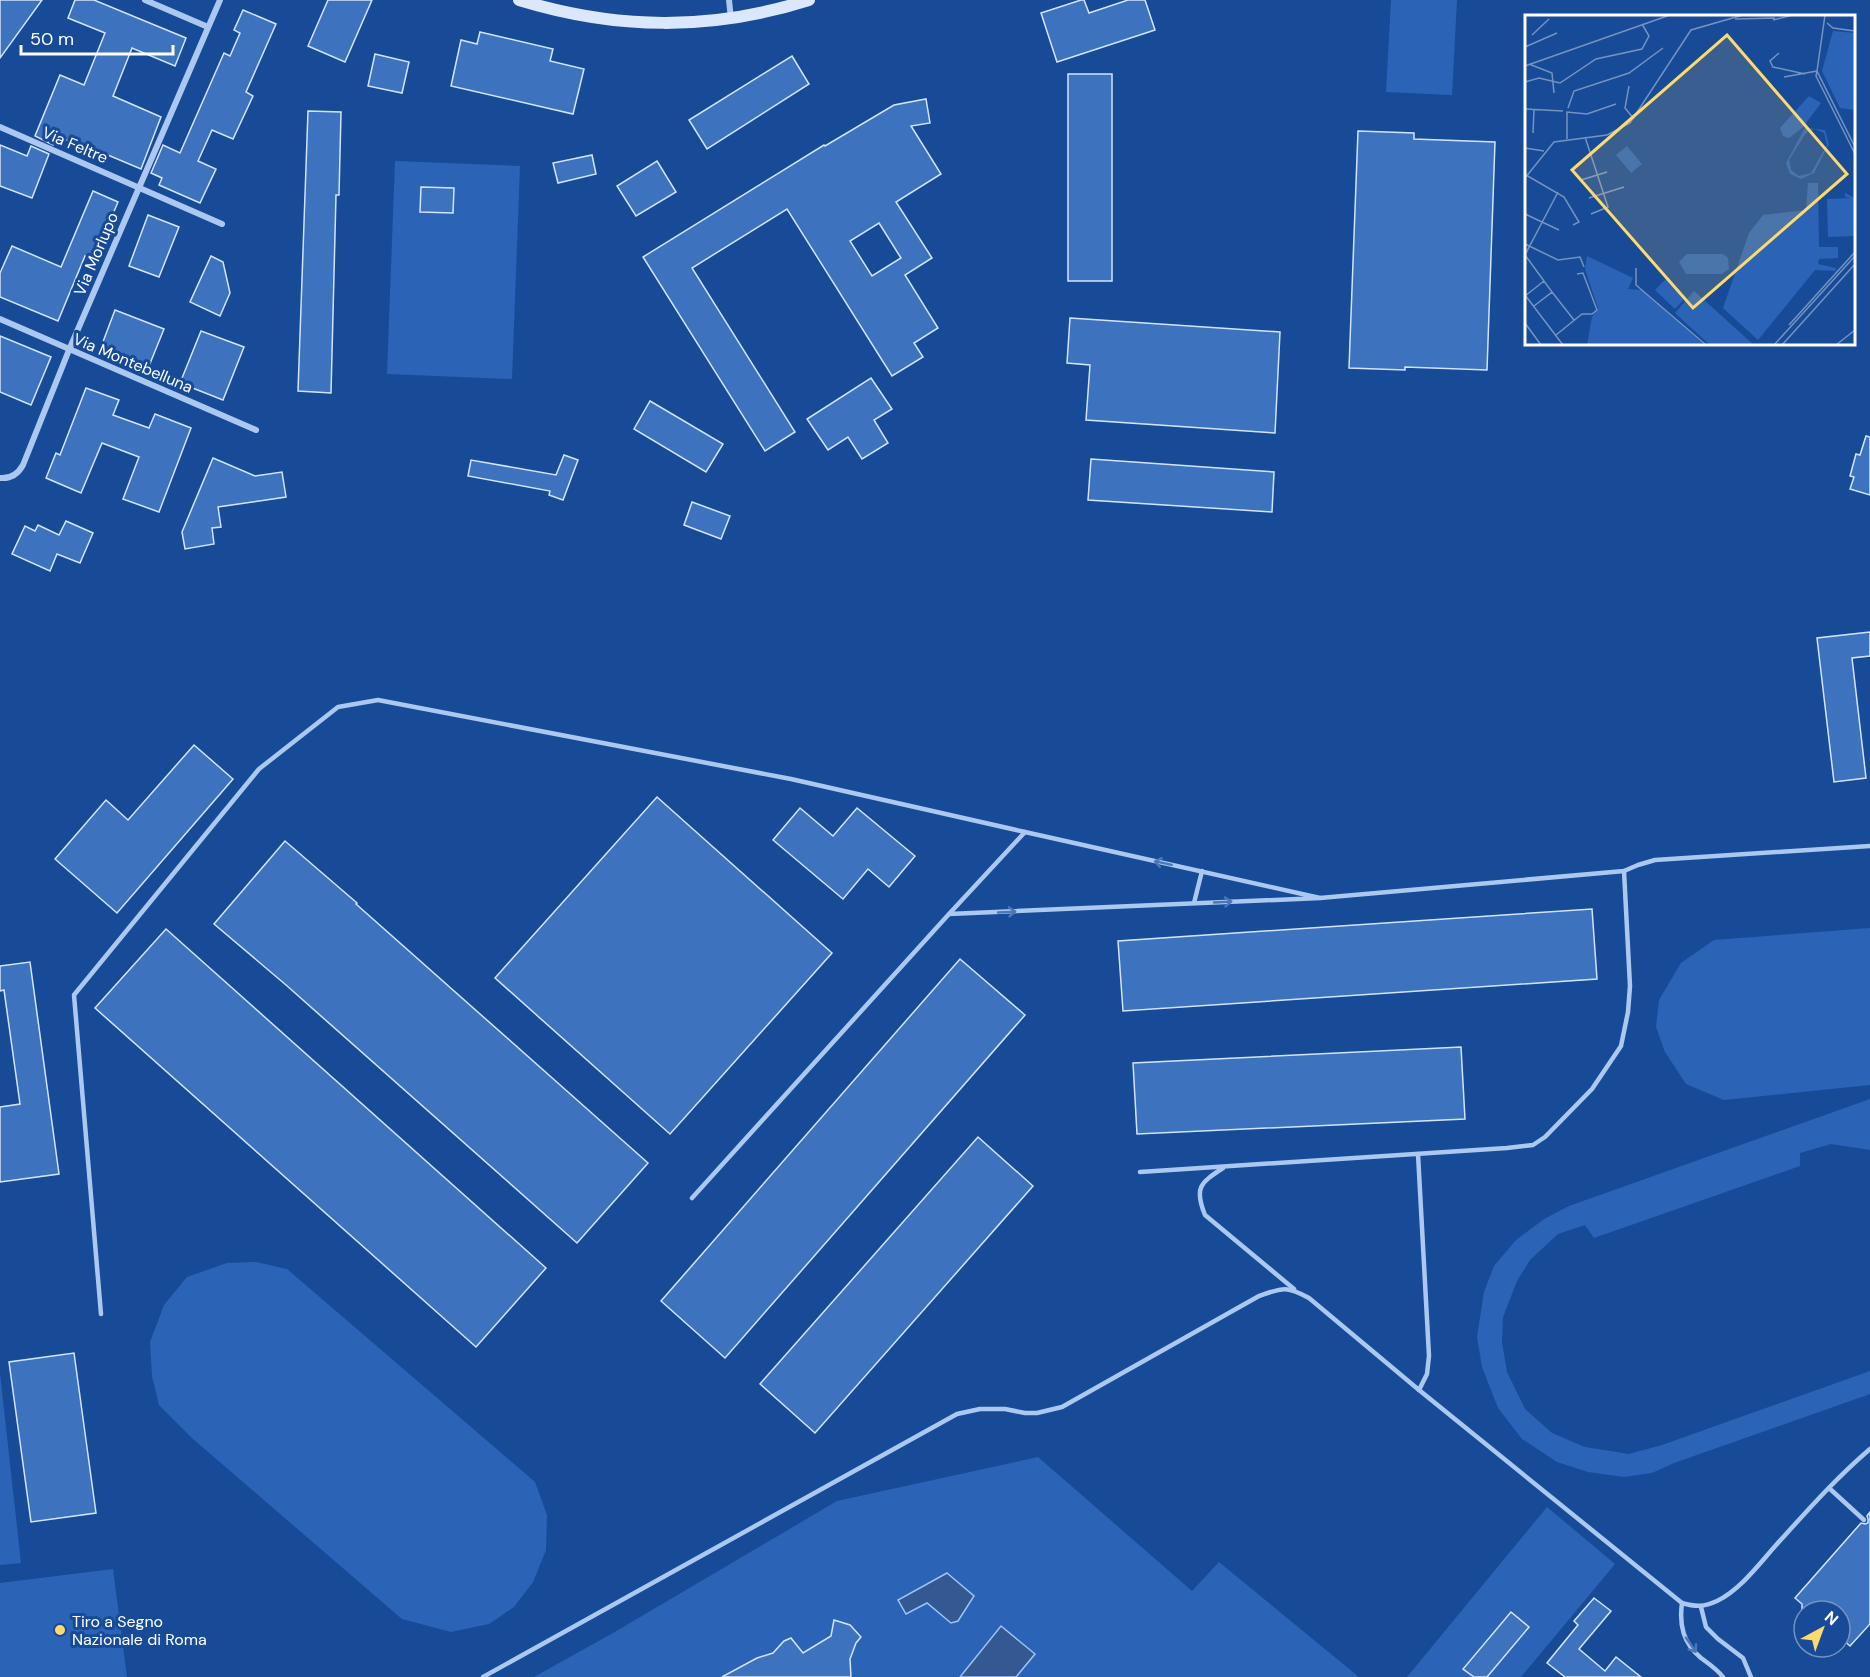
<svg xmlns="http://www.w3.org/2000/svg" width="1870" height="1677" font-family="'DM Sans',sans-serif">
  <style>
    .green { fill: #2b64b6; fill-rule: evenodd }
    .water { fill: #345992; stroke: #9ec3f4; stroke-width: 1.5 }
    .building { fill: #3c72be; stroke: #d2e4fc; stroke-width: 1.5; fill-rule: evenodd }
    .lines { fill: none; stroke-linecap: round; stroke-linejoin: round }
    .lane { stroke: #abc8f1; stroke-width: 4.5 }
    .street { stroke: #abc8f1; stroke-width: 6 }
    .secondary { stroke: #dae7fc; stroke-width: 12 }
    .oneway { stroke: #4b77b7 }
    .poi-dot { fill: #ffd96b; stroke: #174b98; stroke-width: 2 }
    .labels { text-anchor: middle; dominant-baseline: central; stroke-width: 6; stroke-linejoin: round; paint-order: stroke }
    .street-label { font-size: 16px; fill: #fff; stroke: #174b98 }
    .poi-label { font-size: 16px; fill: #fff; stroke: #174b98; text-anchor: start }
    .inset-road { fill: none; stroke: #7493c1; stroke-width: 1.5 }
    .view { fill: #ffd96b; fill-opacity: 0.15; stroke: #ffd96b; stroke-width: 3 }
    .inset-edge { fill: none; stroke: #fff; stroke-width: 3 }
  </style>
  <rect width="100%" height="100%" fill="#174b98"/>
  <!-- green -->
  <g class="green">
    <path d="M1391,0H1457L1452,95L1386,92Z"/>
    <path d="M395,161L520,166L512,379L387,374ZM421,187L454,188L453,213L420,212Z"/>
    <path d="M1870,928V1085L1724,1100L1686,1084L1665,1052L1656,1027L1659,1000L1681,963L1714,940Z"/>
    <path d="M1870,1099V1150L1831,1144L1800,1153V1166L1594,1238L1585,1225L1558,1234L1530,1260L1517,1281L1503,1317L1502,1342L1507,1372L1525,1409L1552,1433L1585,1447L1629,1454L1662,1445L1870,1371V1394L1674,1463L1652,1473L1624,1477L1588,1472L1557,1462L1522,1439L1498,1408L1482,1367L1477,1337L1484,1292L1494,1266L1516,1240L1544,1219L1569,1206Z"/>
    <path d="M256,1262L287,1269L535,1482L547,1515L546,1550L533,1582L514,1607L489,1624L451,1632L402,1619L193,1439L159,1405L152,1376L150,1342L164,1305L187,1277L227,1263Z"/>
    <path d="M0,1373L21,1563L0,1565Z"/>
    <path d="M1038,1457L1192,1591L1219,1562L1359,1677H534L613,1633L837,1501Z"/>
    <path d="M1547,1507L1615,1564L1521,1677H1407Z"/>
    <path d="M113,1569L127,1677H0V1583Z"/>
  </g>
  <!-- water -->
  <g class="water">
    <path d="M947,1573L974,1596L958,1621L951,1623L927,1603L906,1614L898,1600Z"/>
    <path d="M1001,1626L1035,1654L1016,1677H960Z"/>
  </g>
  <!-- building -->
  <g class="building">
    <path d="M0,0H42L0,58Z"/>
    <path d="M75,0H94L186,38L175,66L132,48L113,96L161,117L141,169L77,142L76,144L57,136L53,145L35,136L60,75L84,85L105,33L68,18Z"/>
    <path d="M328,0H372L345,62L308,46Z"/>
    <path d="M1081,0H1084L1089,13L1128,0H1145L1155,30L1057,62L1041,13Z"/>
    <path d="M243,10L276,24L246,92L253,96L233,139L212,130L198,161L216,169L200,203L159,185L162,178L151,173L163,145L180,153L224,53L230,56L240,33L234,30Z"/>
    <path d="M480,32L553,49L550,61L584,69L573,114L451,86L461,40L477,44Z"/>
    <path d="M375,54L409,62L402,93L368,86Z"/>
    <path d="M792,56L809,84L707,149L689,120Z"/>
    <rect x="1068" y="74" width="44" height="207"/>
    <path d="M926,99L930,123L911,126L941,174L896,202L932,258L905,275L938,328L914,343L923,357L892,376L787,209L692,268L795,432L765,451L643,257L824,145L825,146L894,105ZM879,223L901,258L872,276L850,241Z"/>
    <path d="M308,111L341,112L339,195H336L331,393L298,391Z"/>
    <path d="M1358,131L1414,133V139L1495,142L1487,370L1405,367V370L1349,368Z"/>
    <path d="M0,145L27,156L31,146L49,154L32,198L0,186Z"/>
    <path d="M592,155L596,174L558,183L553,163Z"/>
    <path d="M657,161L676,192L636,216L617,186Z"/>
    <path d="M421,187L454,188L453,213L420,212Z"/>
    <path d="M93,191L118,202L94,259L85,256L58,321L0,297V273L12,246L61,267Z"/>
    <path d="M148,215L179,227L159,277L129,266Z"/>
    <path d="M211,256L223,262L230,293L220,316L190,302Z"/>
    <path d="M115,310L164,329L149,366L101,347Z"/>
    <path d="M1070,318L1280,332L1275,433L1086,420L1090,365L1067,363Z"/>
    <path d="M201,331L244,347L223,400L180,383Z"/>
    <path d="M0,336L51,357L31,405L0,392Z"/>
    <path d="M871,378L892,409L874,420L888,443L862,459L848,437L828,450L807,419Z"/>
    <path d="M86,388L119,400L113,415L149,428L155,414L191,428L159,512L123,499L139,457L102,443L81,493L46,478L56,453L60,455Z"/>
    <path d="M650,401L723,444L706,472L634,429Z"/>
    <path d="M1866,436L1870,437V495L1850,489L1854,477L1850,476L1856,454L1860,455Z"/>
    <path d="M564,455L578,460L563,500L549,495L550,491L468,476L471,460L556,475Z"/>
    <path d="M213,458L255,476L282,472L286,497L218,507L221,527L212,528L214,544L185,549L182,532Z"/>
    <path d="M1091,459L1274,472L1272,512L1088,500Z"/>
    <path d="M692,502L730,516L721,539L684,525Z"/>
    <path d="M66,521L93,533L80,563L57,554L50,571L12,554L25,526L35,531L38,525L59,535Z"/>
    <path d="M1870,632V656L1852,658L1866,778L1834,782L1817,638Z"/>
    <path d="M194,745L233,779L117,913L55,859L106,800L128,820Z"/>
    <path d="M657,797L832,953L670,1134L495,978Z"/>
    <path d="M800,808L833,836L857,808L915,856L889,887L868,869L843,899L773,840Z"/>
    <path d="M285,841L357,903L356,904L648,1163L577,1243L286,985L214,924Z"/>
    <path d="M1592,909L1597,979L1123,1011L1118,941Z"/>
    <path d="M166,929L546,1268L476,1347L95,1008Z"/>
    <path d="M960,959L1025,1015L725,1358L661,1301Z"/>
    <path d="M30,962L59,1174L0,1182V1107L20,1104L4,990L0,991V966Z"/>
    <path d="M1461,1047L1465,1119L1137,1134L1133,1063Z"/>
    <path d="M978,1137L1033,1186L815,1433L760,1384Z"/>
    <path d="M74,1353L96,1513L31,1522L9,1362Z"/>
    <path d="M1870,1512V1624L1850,1646L1840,1637V1611H1802V1604L1795,1598L1861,1523L1865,1524L1868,1523V1519L1867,1516Z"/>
    <path d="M1594,1598L1611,1611L1579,1649L1605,1671L1616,1657L1641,1677H1565L1547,1663L1578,1625L1574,1621Z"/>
    <path d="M1511,1612L1529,1627L1487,1677H1474L1463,1669Z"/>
    <path d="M834,1620L850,1625L861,1637L856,1643L850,1659L851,1677H722L757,1658L773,1653L784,1641L791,1638L803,1653L831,1636Z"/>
  </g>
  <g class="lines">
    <!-- lane -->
    <g class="lane">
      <path d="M1320,898L1624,871L1638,865L1655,860L1870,846"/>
      <path d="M1194,903L1202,871"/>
      <path d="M1418,1154L1429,1356L1427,1374L1419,1390"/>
      <path d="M1223,1168C1200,1183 1194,1188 1205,1215L1294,1289"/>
      <path d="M1140,1172L1507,1148L1533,1145L1545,1137L1592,1089L1621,1046L1628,1012L1630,986L1624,871"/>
      <path d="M692,1198L949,914L1025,832L1320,898L949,914"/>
      <path d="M101,1314L74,995L259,769L338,707L378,700L791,779L1025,832"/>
      <path d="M1829,1488L1864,1520"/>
      <path d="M1682,1603C1679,1625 1683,1643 1701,1658C1709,1664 1717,1669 1723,1677"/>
      <path d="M1701,1607L1706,1627L1718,1639L1743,1658L1751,1677"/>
      <path d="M483,1677L957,1414L980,1409H1005L1025,1413H1037L1062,1407L1259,1296C1282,1288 1286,1285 1309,1298L1419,1390L1682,1603C1696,1607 1704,1607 1717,1601C1741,1589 1759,1564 1777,1544C1807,1511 1836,1478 1870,1449"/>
    </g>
    <!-- street -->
    <g class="street">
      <path d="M145,0L208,27"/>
      <path d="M729,0L731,19"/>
      <path d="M0,127L222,224"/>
      <path d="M0,319L256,430"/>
      <path d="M0,478C11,479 18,474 23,465L69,350L220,0"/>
    </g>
    <!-- secondary -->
    <path class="secondary" d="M519,0C617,30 711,31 809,0"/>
  </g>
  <!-- one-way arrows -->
  <defs><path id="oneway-shaft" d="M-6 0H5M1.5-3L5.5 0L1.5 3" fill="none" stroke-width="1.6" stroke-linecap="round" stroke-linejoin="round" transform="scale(1.5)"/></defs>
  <g class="oneway">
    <use href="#oneway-shaft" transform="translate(1163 863) rotate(-168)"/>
    <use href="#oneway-shaft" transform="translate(1223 902) rotate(-3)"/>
    <use href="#oneway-shaft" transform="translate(1007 912) rotate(-3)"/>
    <use href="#oneway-shaft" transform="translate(1691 1645) rotate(55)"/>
  </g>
  <!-- markers -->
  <circle class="poi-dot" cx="60" cy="1630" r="6"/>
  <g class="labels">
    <!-- street labels -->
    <g class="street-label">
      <text transform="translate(75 145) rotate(23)">Via Feltre</text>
      <text transform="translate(96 254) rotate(-67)">Via Morlupo</text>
      <text transform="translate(133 363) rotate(23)">Via Montebelluna</text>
    </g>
    <!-- poi labels -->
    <g class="poi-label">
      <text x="72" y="1621">Tiro a Segno<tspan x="72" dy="18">Nazionale di Roma</tspan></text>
    </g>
  </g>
  <!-- overview -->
  <g transform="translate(1525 15)">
    <rect width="330" height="330" fill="#174b98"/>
    <path d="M308,16L330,18V95L315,93L297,56ZM284,81L296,88L281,108L283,113L300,115L304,129L289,158L276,164L265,159L261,148L282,109L264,123L258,121L255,113ZM290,114L299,118L302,130L286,158L274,161L266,155L264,145L281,118ZM102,131L117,149L106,158L91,140ZM283,168H293L294,232H313V243L294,244L293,249L311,253V256L290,255L233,325L198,293L224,218L238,200L281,195ZM320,178L328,182L330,185V221L303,222L302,184L326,183L320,182ZM162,239H198L203,243L204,254L197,259H161L154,247ZM62,241L108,263L103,274L117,275L179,330H62L67,302L73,293L60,254ZM141,264L161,282L150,294L130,275ZM169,276L229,330H185L150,298Z" fill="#2b64b6" fill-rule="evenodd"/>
    <path class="inset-road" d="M300,0L292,56L330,132M210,4L250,3M248,5L268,0M302,8L308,13L330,16M7,20L24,4M0,32L32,18M254,38L245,46L248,52L280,59M4,49L27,58L29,78M0,51L145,0M259,62L292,56L291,61L330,139M0,67L14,63L35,68L71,44L117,34L124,21L117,9M104,71L100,93L109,104M43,93L49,76L104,58L138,33M0,94L38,96M8,118L9,94M60,122L83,192L66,199M42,124V97L62,99L91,89M0,133L19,136M1,160L39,182L54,207L48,210M0,163L29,127L82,120L105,108L166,15L218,0M56,165L82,157M64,183L99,172M0,199L34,215M0,229L33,245L55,242L59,252M111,253V270L181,330M19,266L0,240L33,177M27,277L49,305M0,280L38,330M0,281L19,266L27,277L9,291M0,308L16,330M264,310L330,237M31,320L57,299H67L72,295L58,258L52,259M249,330L330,241M257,330L330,249M311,330L330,315"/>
    <path class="view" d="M202,20L322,159L168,293L47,155Z"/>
    <rect width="330" height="330" class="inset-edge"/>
  </g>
  <!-- north arrow -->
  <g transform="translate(1822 1629) rotate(41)"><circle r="28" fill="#174b98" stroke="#7493c1" stroke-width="1.5"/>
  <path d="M0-4.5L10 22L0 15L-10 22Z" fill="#ffd96b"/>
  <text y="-9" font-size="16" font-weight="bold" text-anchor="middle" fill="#ffffff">N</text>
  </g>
  <!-- scale -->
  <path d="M21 45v9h152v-9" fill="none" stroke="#ffffff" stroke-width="3"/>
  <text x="30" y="45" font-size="18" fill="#ffffff" stroke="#174b98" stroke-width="4.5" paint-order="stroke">50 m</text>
</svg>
